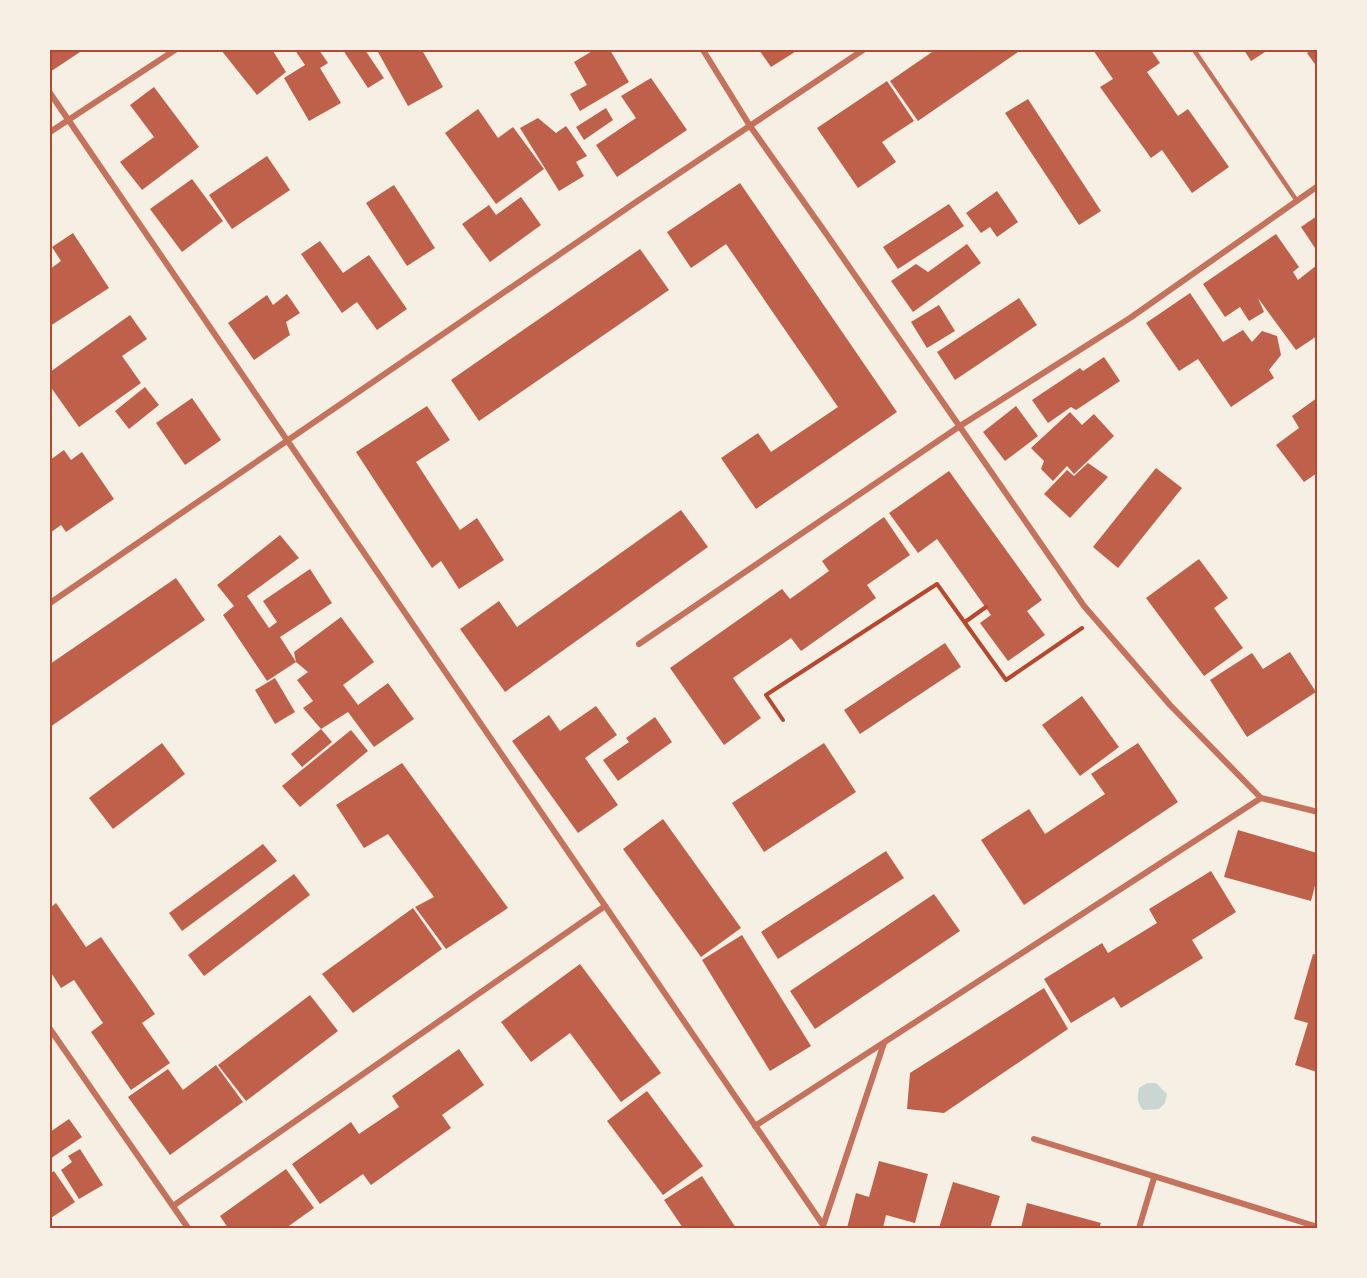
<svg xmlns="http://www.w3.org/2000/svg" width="1367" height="1278" font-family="'Open Sans',sans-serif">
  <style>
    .water { fill: #c9d6d2 }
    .building { fill: #bf614a }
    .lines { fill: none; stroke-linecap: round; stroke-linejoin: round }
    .path { stroke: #b5482f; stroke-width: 4 }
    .service { stroke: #c5725c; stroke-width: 4.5 }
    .minor { stroke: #c5725c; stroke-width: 6 }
    .neatline { fill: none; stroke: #b5482f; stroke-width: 2 }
  </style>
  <rect width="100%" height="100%" fill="#f6efe4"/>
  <!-- water -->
  <path class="water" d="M1147,1083H1156L1167,1094L1165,1103L1159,1109L1143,1110C1137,1103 1137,1097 1139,1088Z"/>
  <!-- building -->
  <g class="building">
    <path d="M50,50H83L50,72Z"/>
    <path d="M221,50H275L273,51L286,72L257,95Z"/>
    <path d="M295,50H319L328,63L320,68L341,103L309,121L284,78L305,65Z"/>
    <path d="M343,50H365L384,78L368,88Z"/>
    <path d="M382,50H422L443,87L408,106L378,52Z"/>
    <path d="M594,50H610L629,82L580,111L570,94L587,85L574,62Z"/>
    <path d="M759,50H798L771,67Z"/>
    <path d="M935,50H1021L918,121L890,81Z"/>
    <path d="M1093,50H1151L1160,63L1147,72L1178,116L1188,109L1229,167L1192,193L1162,150L1151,158L1100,87L1113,79Z"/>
    <path d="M1244,50H1268L1251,61Z"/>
    <path d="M1311,50H1317V67L1307,53Z"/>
    <path d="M651,78L687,130L617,177L596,145L636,118L621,96Z"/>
    <path d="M887,81L914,121L882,142L896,162L858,188L817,128Z"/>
    <path d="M154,87L199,147L142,190L120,162L154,137L130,105Z"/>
    <path d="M1028,99L1101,211L1079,225L1005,113Z"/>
    <path d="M606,108L613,120L584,140L576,127Z"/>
    <path d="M478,109L498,138L513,127L544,169L496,204L445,133Z"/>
    <path d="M538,118L556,133L566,126L587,156L576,162L584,176L559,191L520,128Z"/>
    <path d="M267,156L290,190L232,229L209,195Z"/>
    <path d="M192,179L223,221L182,252L150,209Z"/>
    <path d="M740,183L897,412L756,509L721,458L758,433L771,452L838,407L726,244L691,268L667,232Z"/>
    <path d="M394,185L435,248L407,266L366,203Z"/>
    <path d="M997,191L1018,222L997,237L990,227L981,233L966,213Z"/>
    <path d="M521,197L541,225L490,262L462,224L489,205L496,215Z"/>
    <path d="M949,204L964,226L898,269L883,247Z"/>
    <path d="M1317,216V251L1301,227Z"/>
    <path d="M73,233L109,288L50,326V269L61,261L52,247Z"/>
    <path d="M1276,234L1299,267L1293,272L1298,280L1317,265V336L1296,350L1258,298L1264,312L1249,321L1240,307L1225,317L1203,284Z"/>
    <path d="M320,241L343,273L369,255L407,309L377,330L357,302L342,313L301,254Z"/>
    <path d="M967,244L981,263L913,312L891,281L916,264L928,272Z"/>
    <path d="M640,249L669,290L479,421L451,380Z"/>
    <path d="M1190,293L1223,342L1243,330L1252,342L1262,331L1277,336L1281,355L1269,370L1274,378L1231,407L1198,359L1179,371L1146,323Z"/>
    <path d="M287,294L300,313L286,322L290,335L254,360L228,323L267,295L273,305Z"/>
    <path d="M1019,298L1037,325L955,380L937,352Z"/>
    <path d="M939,305L955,331L927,348L911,322Z"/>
    <path d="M130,315L147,339L122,356L141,383L79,427L50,386V372Z"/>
    <path d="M1104,357L1120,381L1076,410L1071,407L1048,423L1032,400L1080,368L1083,371Z"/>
    <path d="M145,387L159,405L129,429L115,411Z"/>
    <path d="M192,398L221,440L185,465L156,423Z"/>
    <path d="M1317,398V473L1304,482L1276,445L1299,428L1292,416Z"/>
    <path d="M427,406L450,440L416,462L460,530L477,518L504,560L459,589L441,561L432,568L356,452Z"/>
    <path d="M1016,406L1038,436L1005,461L983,432Z"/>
    <path d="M1070,412L1082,425L1094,414L1114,436L1074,474L1067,466L1053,481L1041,469L1044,461L1031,448Z"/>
    <path d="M64,450L71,460L82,452L114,499L66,532L61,525L50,533V460Z"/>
    <path d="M1088,463L1108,477L1070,518L1044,494L1067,470L1074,476Z"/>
    <path d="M1156,468L1182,488L1118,568L1093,547Z"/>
    <path d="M949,471L1042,600L1027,611L1045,635L1008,661L980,623L991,615L937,539L918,553L889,513Z"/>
    <path d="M681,510L708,547L505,692L460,629L499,601L517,627Z"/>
    <path d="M884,517L910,555L867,585L876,598L801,651L791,638L733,678L761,718L724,745L670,668L782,589L790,599L829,571L822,561Z"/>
    <path d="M280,535L299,558L247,596L269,628L277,622L263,601L310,569L332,603L280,637L296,662L294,652L341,617L374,662L343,685L358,705L388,683L414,719L374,747L348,712L321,729L303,708L313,701L297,680L308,672L296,662L267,681L223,615L234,606L217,585Z"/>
    <path d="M1199,559L1228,598L1214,608L1243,648L1204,676L1146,598Z"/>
    <path d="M176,578L205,620L50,727V664Z"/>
    <path d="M945,643L961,667L860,734L844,710Z"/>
    <path d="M1290,652L1316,692L1247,737L1210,680L1252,653L1263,669Z"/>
    <path d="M275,678L295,712L275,724L255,690Z"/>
    <path d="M1082,696L1119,747L1080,776L1042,725Z"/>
    <path d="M596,706L617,735L585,758L618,805L578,833L512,741L549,715L560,731Z"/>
    <path d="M655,717L672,742L618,781L603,760L629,742L626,738Z"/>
    <path d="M321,729L332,742L302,767L291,754Z"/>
    <path d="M351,730L368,751L300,807L282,786Z"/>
    <path d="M162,743L185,774L113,829L89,798Z"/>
    <path d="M824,743L856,792L764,852L732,803Z"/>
    <path d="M1138,743L1178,802L1024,905L981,840L1029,809L1045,834L1105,794L1091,774Z"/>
    <path d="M402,763L508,908L446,949L415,907L434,897L388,834L364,848L336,805Z"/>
    <path d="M663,819L741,928L701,957L623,849Z"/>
    <path d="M1238,830L1317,853V878L1311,901L1224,877Z"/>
    <path d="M263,844L277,861L182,931L169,913Z"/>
    <path d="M886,851L904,878L778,959L761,932Z"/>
    <path d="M1211,871L1236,912L1192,940L1203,958L1121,1008L1114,997L1071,1023L1044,979L1102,943L1108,953L1157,923L1149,909Z"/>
    <path d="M294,874L310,895L204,976L188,955Z"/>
    <path d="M934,894L960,931L815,1029L790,991Z"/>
    <path d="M56,903L86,947L101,937L155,1014L142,1023L170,1063L131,1090L91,1032L103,1023L74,980L61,988L50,971V908Z"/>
    <path d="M413,908L442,949L353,1013L322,974Z"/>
    <path d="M742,935L811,1046L770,1071L702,960Z"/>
    <path d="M1313,954L1317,955V1072L1295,1065L1308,1023L1294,1019Z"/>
    <path d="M580,964L661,1073L621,1102L570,1033L531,1062L501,1022Z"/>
    <path d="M1044,988L1068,1029L944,1113L907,1109L910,1073Z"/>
    <path d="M310,995L338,1031L246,1101L218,1065Z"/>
    <path d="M459,1049L484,1085L442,1115L451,1128L371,1185L363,1174L320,1204L292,1164L351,1122L359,1134L399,1107L392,1096Z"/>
    <path d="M216,1065L243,1102L170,1155L128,1097L168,1069L183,1090Z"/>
    <path d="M647,1091L703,1166L663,1195L607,1121Z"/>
    <path d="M69,1119L82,1137L50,1159V1132Z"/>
    <path d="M80,1149L103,1185L79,1199L61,1170L72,1162L68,1156Z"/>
    <path d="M879,1161L928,1174L915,1223L886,1215L883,1228H847L856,1193L869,1197Z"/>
    <path d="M286,1169L314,1208L286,1228H228L220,1216Z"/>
    <path d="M54,1171L75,1202L51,1218L50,1174Z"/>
    <path d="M702,1176L736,1228H683L664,1200Z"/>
    <path d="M953,1182L1000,1196L990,1228H939Z"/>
    <path d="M1027,1203L1101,1223L1099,1228H1021Z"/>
  </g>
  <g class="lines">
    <!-- path -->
    <g class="path">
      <path d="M965,622L986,607"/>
      <path d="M783,720L766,695L937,584L1006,680L1082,628"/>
    </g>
    <!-- service -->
    <path class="service" d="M1194,50L1297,201"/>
    <!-- minor -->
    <g class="minor">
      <path d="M703,50L750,126L825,232L1084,606L1170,705L1261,798L1318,812"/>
      <path d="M50,93L823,1225"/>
      <path d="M50,132L175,50"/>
      <path d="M50,603L636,202L863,50"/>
      <path d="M639,644L960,426L1130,318L1318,186"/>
      <path d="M50,1029L188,1228"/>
      <path d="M755,1126L1261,798"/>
      <path d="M1034,1139L1318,1227"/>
      <path d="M173,1206L605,906"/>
      <path d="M823,1226L884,1043"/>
      <path d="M1139,1228L1154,1178"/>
    </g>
  </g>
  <!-- border -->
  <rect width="1367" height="1278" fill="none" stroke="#f6efe4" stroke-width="102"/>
  <rect x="51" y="51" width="1265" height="1176" class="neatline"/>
</svg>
